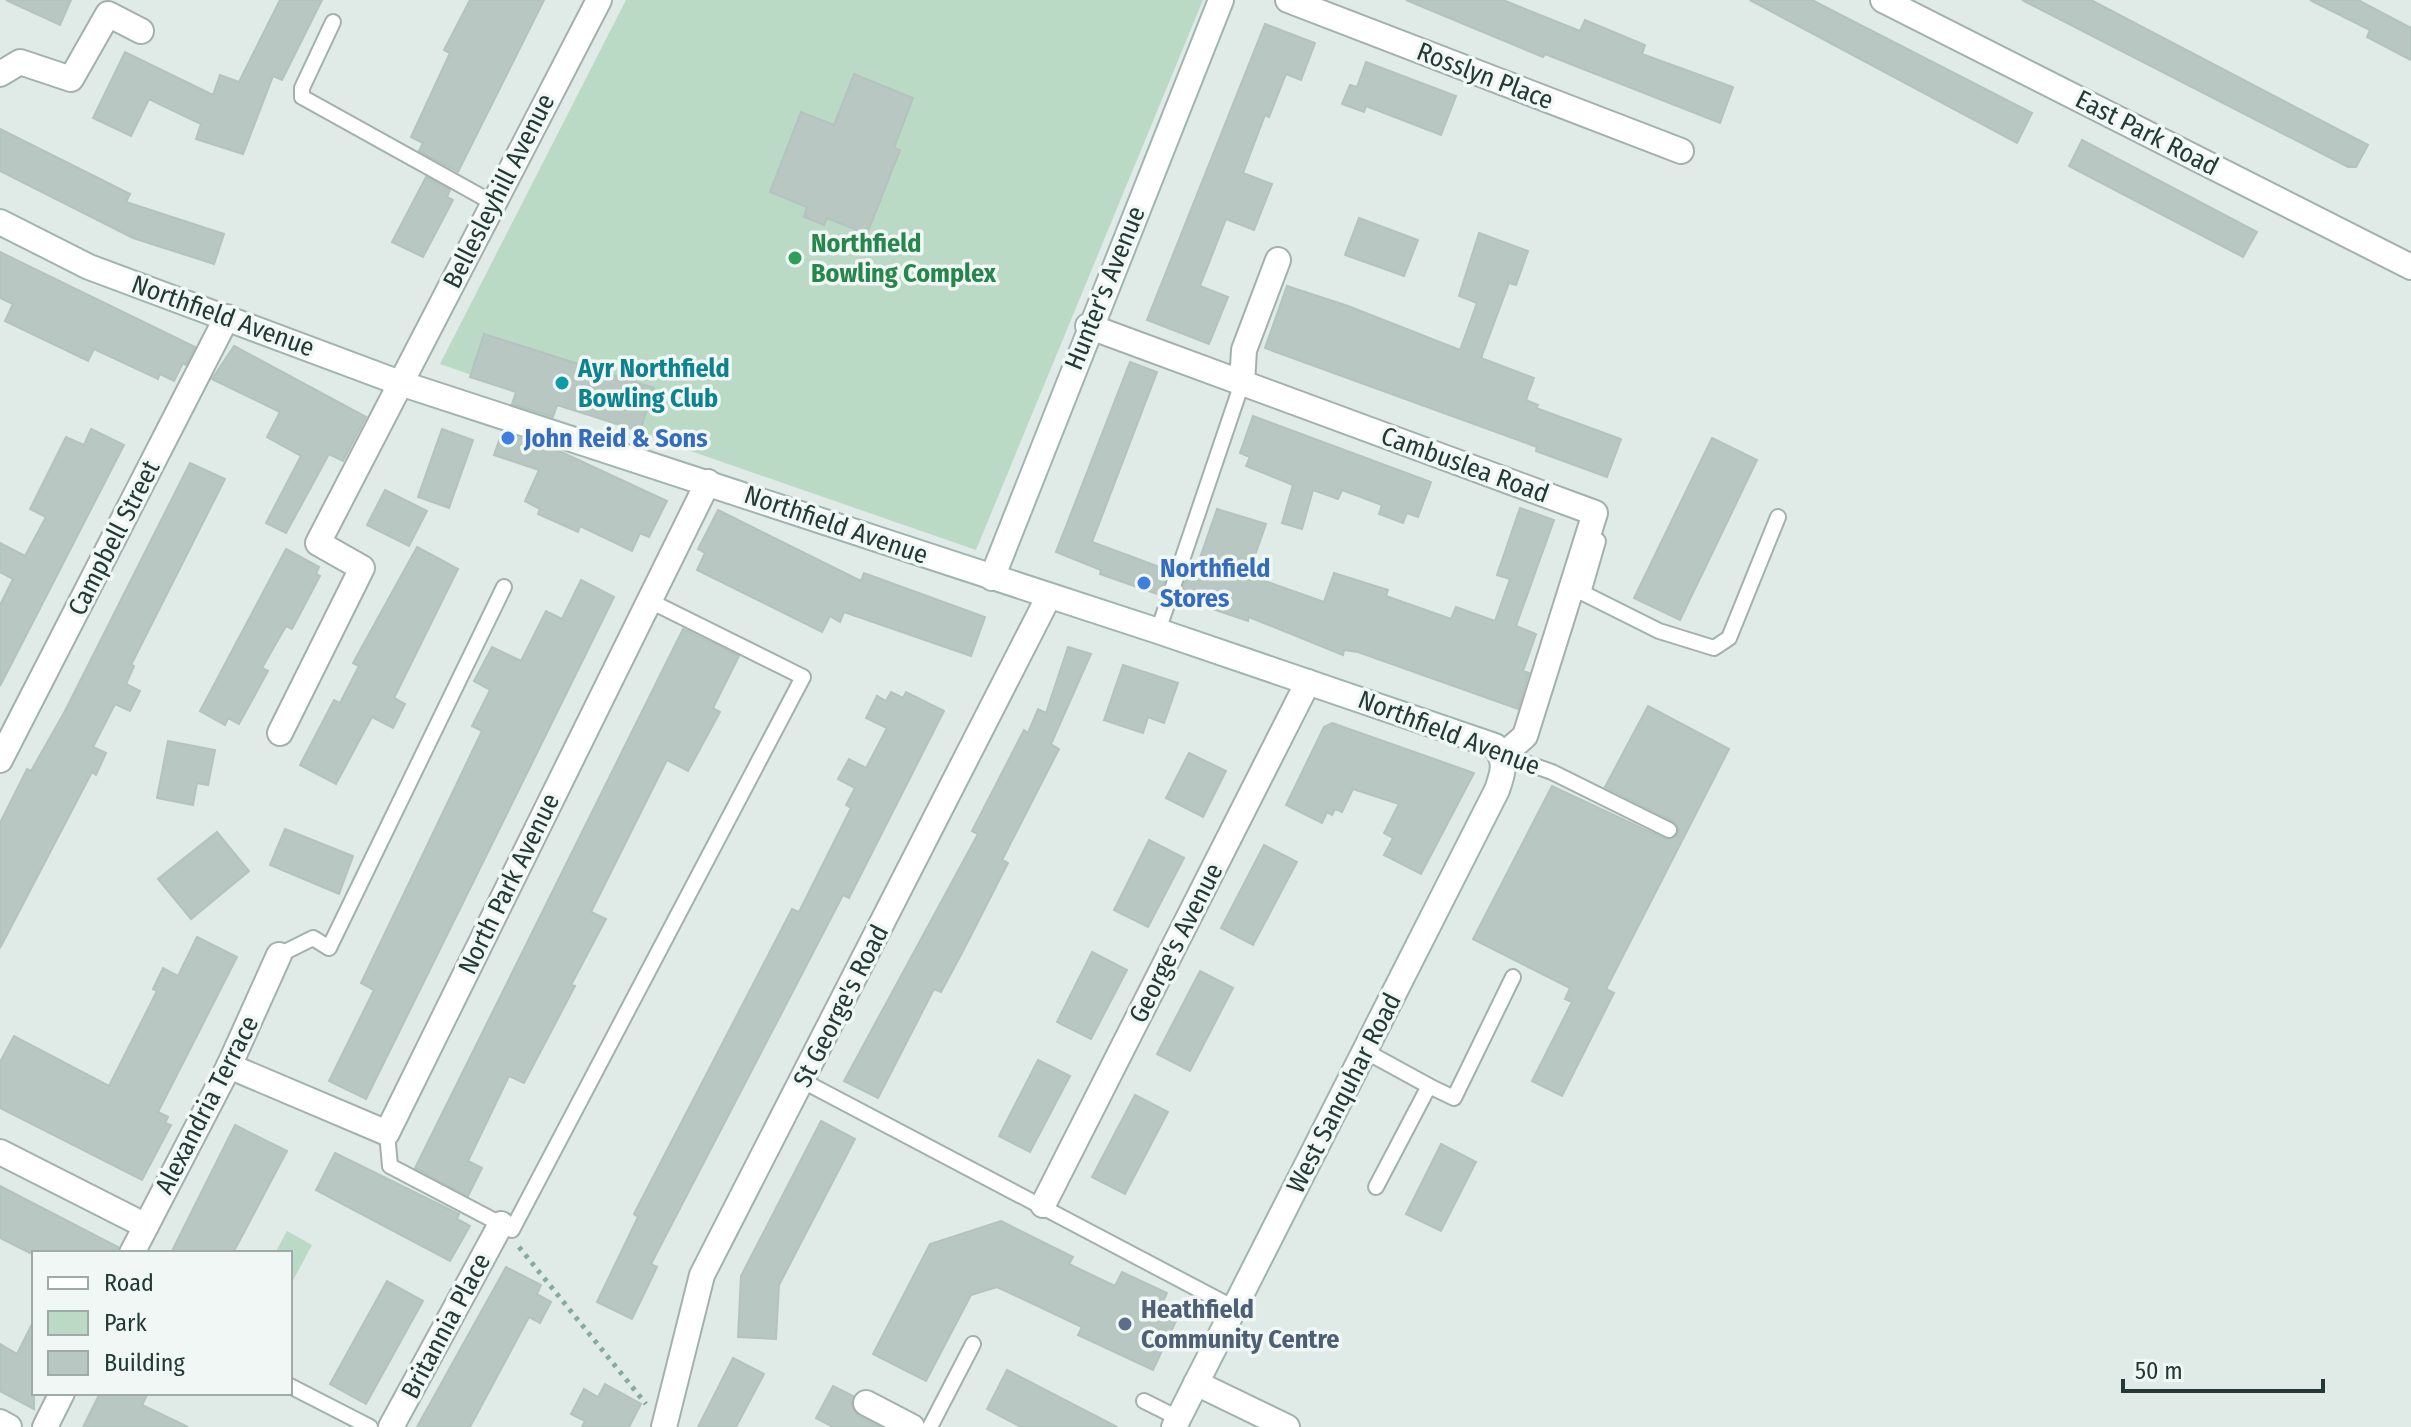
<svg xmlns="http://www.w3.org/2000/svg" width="2411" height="1427" font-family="'Fira Sans Condensed',sans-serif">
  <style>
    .green { fill: #bbdac6 }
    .building { fill: #b9c7c3; stroke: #b3c3be; stroke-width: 2 }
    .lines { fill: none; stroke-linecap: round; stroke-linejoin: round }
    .lane-casing { stroke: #a3b1ae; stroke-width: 18 }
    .street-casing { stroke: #a3b1ae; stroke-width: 28 }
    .secondary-casing { stroke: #a0b5af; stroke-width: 28 }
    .path { stroke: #83aba2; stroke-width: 5; stroke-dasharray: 4 6; stroke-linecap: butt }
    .lane { stroke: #fff; stroke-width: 14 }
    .street { stroke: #fff; stroke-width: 24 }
    .secondary { stroke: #fff; stroke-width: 24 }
    .leisure-dot { fill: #2e9e5b; stroke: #f1f7f4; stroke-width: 3 }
    .culture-dot { fill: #0f9aa8; stroke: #f1f7f4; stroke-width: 3 }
    .shop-dot { fill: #3f7fe0; stroke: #f1f7f4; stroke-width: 3 }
    .service-dot { fill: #5c6f8a; stroke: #f1f7f4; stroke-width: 3 }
    .labels { text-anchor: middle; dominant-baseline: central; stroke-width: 7; stroke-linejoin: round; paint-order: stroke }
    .street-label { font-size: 26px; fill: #223935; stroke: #f1f7f4 }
    .leisure-label { font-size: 26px; font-weight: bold; fill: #27864d; stroke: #f1f7f4; text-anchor: start }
    .culture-label { font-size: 26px; font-weight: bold; fill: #0d838f; stroke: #f1f7f4; text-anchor: start }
    .shop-label { font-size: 26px; font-weight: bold; fill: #366cbe; stroke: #f1f7f4; text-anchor: start }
    .service-label { font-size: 26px; font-weight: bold; fill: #4e5e75; stroke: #f1f7f4; text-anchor: start }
  </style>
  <rect width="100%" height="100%" fill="#e0eae7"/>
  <!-- green -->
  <g class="green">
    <path d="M626,0H1203L976,550L440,364Z"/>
    <path d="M287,1231L312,1245L290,1286V1253H275Z"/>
  </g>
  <!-- building -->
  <g class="building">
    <path d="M6,0H71L60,25Z"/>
    <path d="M280,0H322L282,80L273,76L243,154L196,139L201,124L149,99L131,136L93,118L125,52L213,95L220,75L239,82Z"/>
    <path d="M470,0H544L458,172L419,151L423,143L411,137L450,53L444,50Z"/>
    <path d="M1406,0H1503L1580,31L1585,20L1645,45L1642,54L1733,87L1720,123L1545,54L1543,57Z"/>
    <path d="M1750,0H1812L2032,113L2017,143Z"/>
    <path d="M2022,0H2091L2368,145L2356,167H2348Z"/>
    <path d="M2310,0H2358L2411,28V60L2367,37L2370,30Z"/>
    <path d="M1265,24L1315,43L1301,80L1286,74L1269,117L1265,115L1243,173L1272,184L1254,230L1226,219L1200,286L1228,297L1209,344L1147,320Z"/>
    <path d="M1366,62L1456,96L1441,135L1366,106L1364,112L1342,104L1350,85L1357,87Z"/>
    <path d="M854,74L913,98L894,148L900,150L867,234L827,218L824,225L804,217L807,207L770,192L801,112L834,125Z"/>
    <path d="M0,129L130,194L126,202L224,234L214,264L133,238L0,171Z"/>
    <path d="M2082,140L2257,232L2243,257L2069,166Z"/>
    <path d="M426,177L450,190L447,197L453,200L423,257L392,242Z"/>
    <path d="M1359,218L1418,240L1404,276L1345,255Z"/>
    <path d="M1479,233L1528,251L1516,285L1509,283L1481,358L1534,378L1526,400L1538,405L1536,408L1621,439L1607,477L1536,451L1537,447L1265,348L1287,286L1348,306L1460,350L1477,303L1459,296Z"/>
    <path d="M0,252L195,347L186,365L183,363L174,381L160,374L158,379L94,349L88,361L5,321L13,304L0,298Z"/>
    <path d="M484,334L654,388L640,431L557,405L553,417L512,404L516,392L470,377Z"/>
    <path d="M234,346L366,417L343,461L329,454L286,533L266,523L301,456L267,437L280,412L212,379Z"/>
    <path d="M1130,362L1157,372L1092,542L1168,570L1160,595L1100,574L1101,570L1056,552Z"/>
    <path d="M1253,416L1431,482L1418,517L1407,513L1403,523L1379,514L1382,505L1342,490L1338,499L1313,490L1302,529L1282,523L1293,485L1246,466L1250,457L1240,453Z"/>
    <path d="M91,429L124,445L0,686V605L13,579L0,572V543L25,556L46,517L30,509L66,437L84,445Z"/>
    <path d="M442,429L473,440L449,508L418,497Z"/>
    <path d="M502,432L559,451L667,501L649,537L640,533L632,551L580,526L578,532L538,514L540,509L525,501L539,470L494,455Z"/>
    <path d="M1712,438L1757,460L1680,620L1634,598Z"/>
    <path d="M190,463L225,479L131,665L134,666L126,684L140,691L130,711L115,704L93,747L106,753L96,775L92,772L0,948V823L27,769L31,771L65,711Z"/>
    <path d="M385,490L427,511L409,546L367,525Z"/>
    <path d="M1520,508L1554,520L1516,626L1536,634L1523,671L1529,673L1518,709L1358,652L1344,650L1343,655L1249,617L1248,621L1180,598L1187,576L1193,578L1217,509L1266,524L1248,575L1324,602L1334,573L1388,590L1386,596L1451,619L1456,607L1495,621L1510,579L1497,575Z"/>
    <path d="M718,510L861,581L864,573L985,617L971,656L844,612L840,622L830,616L822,632L697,570L705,553L698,549Z"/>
    <path d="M417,547L458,569L394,698L405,704L393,728L372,717L336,784L300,765L334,700L340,703L359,666L353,663Z"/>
    <path d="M286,549L319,567L316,574L320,576L292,629L286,626L262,668L268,671L239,724L228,718L225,725L200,711Z"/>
    <path d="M581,580L614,597L366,1099L329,1081L374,990L361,983L482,731L472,726L490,690L474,681L492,647L521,661L546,611L562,619Z"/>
    <path d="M683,629L739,656L713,708L720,712L688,771L667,760L591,912L606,919L571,985L575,986L524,1083L509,1076L468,1161L482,1168L468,1196L415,1168Z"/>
    <path d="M1068,647L1091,654L1051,744L1059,749L1002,860L1008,863L963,951L941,992L934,989L878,1098L844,1081L978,834L972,831L1024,730L1028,733L1038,709L1046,713Z"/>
    <path d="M1123,665L1178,683L1164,723L1148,717L1143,733L1104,720Z"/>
    <path d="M891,692L903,698L906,692L944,711L849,898L843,895L651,1264L657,1267L632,1319L597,1302L638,1217L634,1214L792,909L799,912L851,808L846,805L855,788L838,779L849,759L866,768L887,728L866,718L877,696L886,701Z"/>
    <path d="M1648,706L1729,749L1606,989L1614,993L1562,1096L1532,1081L1572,1002L1565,999L1570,988L1473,939L1552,786L1665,839L1678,835L1679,829L1673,821L1605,787Z"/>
    <path d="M1332,723L1474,773L1421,874L1384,855L1393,838L1384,833L1399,804L1353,789L1342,812L1335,809L1332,815L1327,812L1322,823L1286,805L1324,727Z"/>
    <path d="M168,741L215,750L208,785L197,783L193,805L157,798Z"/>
    <path d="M1189,753L1226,771L1203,817L1166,798Z"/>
    <path d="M285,829L353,856L339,894L270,865Z"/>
    <path d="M217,832L249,871L191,919L158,879Z"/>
    <path d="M1149,840L1184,858L1148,927L1114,910Z"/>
    <path d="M1264,845L1297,862L1253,945L1221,928Z"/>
    <path d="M197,937L237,957L158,1112L168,1117L165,1123L171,1125L142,1180L0,1108V1062L14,1036L109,1086L157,991L153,989L163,968L178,976Z"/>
    <path d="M1092,952L1127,970L1091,1039L1057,1022Z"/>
    <path d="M1200,971L1233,988L1190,1071L1157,1054Z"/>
    <path d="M1038,1060L1070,1076L1030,1152L999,1136Z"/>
    <path d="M1135,1095L1168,1112L1125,1194L1092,1177Z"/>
    <path d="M821,1121L855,1139L779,1285L776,1339L738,1337L741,1276Z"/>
    <path d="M235,1125L287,1151L233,1253H171Z"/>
    <path d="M1441,1144L1476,1162L1441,1231L1406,1214Z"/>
    <path d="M335,1153L459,1214L457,1219L470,1226L450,1261L316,1190Z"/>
    <path d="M0,1186L118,1247L117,1253H30L0,1238Z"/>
    <path d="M1001,1221L1073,1257L1069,1264L1115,1286L1122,1272L1167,1293L1158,1312L1176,1321L1153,1370L1078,1335L1082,1327L997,1287L971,1295L926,1381L873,1354L930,1244Z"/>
    <path d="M506,1267L541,1285L537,1294L551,1302L540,1323L529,1317L470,1427H417Z"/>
    <path d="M387,1281L423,1301L366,1404L330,1384Z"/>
    <path d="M34,1320V1409L0,1391V1344L17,1354Z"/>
    <path d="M733,1358L764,1374L736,1427H698Z"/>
    <path d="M1007,1370L1117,1427H1021L987,1409Z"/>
    <path d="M605,1384L641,1404L629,1427H582L585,1421L571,1414L584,1389L598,1397Z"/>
    <path d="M833,1386L853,1396L851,1404L858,1416L880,1427H833L816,1418Z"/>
    <path d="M100,1393H148L142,1405L188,1427H83Z"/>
  </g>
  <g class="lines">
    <!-- lane casing -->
    <g class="lane-casing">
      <g id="lane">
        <path d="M333,22L302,88V97L493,203"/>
        <path d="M1571,587L1659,631L1714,648L1729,638L1778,517"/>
        <path d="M1583,593L1598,541"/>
        <path d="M1158,631L1242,383"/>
        <path d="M1503,755L1552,772L1669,830"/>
        <path d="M279,955L313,938L329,948L504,587"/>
        <path d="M1365,1051L1429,1086L1376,1187"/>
        <path d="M803,1081L1234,1308"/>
        <path d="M1429,1086L1454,1098L1513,977"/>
        <path d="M387,1133L390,1166L512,1230L803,677L648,600"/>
        <path d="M290,1386L370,1427"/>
        <path d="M1144,1401L1178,1418"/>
        <path d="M930,1427L973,1344"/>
      </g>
    </g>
    <!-- street casing -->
    <g class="street-casing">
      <g id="street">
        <path d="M1288,0L1681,151"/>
        <path d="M1883,0L2411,267"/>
        <path d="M0,74L20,62L71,79L108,14L141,31"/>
        <path d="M1088,326L1595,513L1525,736L1503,755"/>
        <path d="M1242,383L1244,350L1278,260"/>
        <path d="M280,733L362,568L318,543L599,0"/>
        <path d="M0,760L227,317"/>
        <path d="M229,1066L387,1133L708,482"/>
        <path d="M0,1152L146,1226"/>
        <path d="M1043,1205L1308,682"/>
        <path d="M132,1253L229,1066L279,955"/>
        <path d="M1196,1383L1287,1427"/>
        <path d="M866,1403L912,1427"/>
        <path d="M45,1427L62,1393"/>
        <path d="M391,1427L501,1224"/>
        <path d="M664,1427L702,1275L1049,596"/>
      </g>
    </g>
    <!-- secondary casing -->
    <g class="secondary-casing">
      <g id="secondary">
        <path d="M0,222L89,267L400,383L1158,631L1495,746C1507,761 1503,773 1497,790L1174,1427"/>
        <path d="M992,578L1221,0"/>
        <path d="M0,1422L9,1427"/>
      </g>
    </g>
    <!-- path -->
    <path class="path" d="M519,1247L646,1404"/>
    <!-- lane -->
    <use href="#lane" class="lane"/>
    <!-- street -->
    <use href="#street" class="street"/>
    <!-- secondary -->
    <use href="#secondary" class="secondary"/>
  </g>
  <!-- markers -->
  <circle class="leisure-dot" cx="795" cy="258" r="8"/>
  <circle class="culture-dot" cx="562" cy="383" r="8"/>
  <g class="shop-dot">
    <circle cx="508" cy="438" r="8"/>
    <circle cx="1144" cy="583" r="8"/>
  </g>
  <circle class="service-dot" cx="1125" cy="1324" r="8"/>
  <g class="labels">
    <!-- street labels -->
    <g class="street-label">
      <text transform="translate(1485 76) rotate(21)">Rosslyn Place</text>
      <text transform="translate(2147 133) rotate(27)">East Park Road</text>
      <text transform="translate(499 191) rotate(-63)">Bellesleyhill Avenue</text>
      <text transform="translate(1105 288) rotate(-68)">Hunter's Avenue</text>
      <text transform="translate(223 316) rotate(20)">Northfield Avenue</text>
      <text transform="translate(1465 465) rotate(20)">Cambuslea Road</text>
      <text transform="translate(836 525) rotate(19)">Northfield Avenue</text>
      <text transform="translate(114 538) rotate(-63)">Campbell Street</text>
      <text transform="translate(1449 733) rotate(21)">Northfield Avenue</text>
      <text transform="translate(509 884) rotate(-64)">North Park Avenue</text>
      <text transform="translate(1176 943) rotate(-63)">George's Avenue</text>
      <text transform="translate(841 1006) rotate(-63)">St George's Road</text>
      <text transform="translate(1344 1093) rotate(-63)">West Sanquhar Road</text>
      <text transform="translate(207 1105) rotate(-63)">Alexandria Terrace</text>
      <text transform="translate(446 1326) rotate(-62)">Britannia Place</text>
    </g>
    <!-- leisure labels -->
    <g class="leisure-label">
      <text x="811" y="243">Northfield<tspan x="811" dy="30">Bowling Complex</tspan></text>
    </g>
    <!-- culture labels -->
    <g class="culture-label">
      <text x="578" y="368">Ayr Northfield<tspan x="578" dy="30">Bowling Club</tspan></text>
    </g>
    <!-- shop labels -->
    <g class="shop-label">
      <text x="524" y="438">John Reid &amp; Sons</text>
      <text x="1160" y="568">Northfield<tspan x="1160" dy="30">Stores</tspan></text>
    </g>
    <!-- service labels -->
    <g class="service-label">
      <text x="1141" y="1309">Heathfield<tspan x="1141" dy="30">Community Centre</tspan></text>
    </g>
  </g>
  <!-- legend -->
  <rect x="32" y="1251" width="260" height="144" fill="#f1f7f4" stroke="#9eaba8" stroke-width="2"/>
  <rect x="48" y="1277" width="40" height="12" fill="#ffffff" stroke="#9eaba8" stroke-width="2"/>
  <text x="104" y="1291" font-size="24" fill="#223935">Road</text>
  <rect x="48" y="1311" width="40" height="24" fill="#bbdac6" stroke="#9eaba8" stroke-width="2"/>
  <text x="104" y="1331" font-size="24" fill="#223935">Park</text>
  <rect x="48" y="1351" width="40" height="24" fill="#b9c7c3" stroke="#9eaba8" stroke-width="2"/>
  <text x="104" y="1371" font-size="24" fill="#223935">Building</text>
  <!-- scale -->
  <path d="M2123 1379v12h200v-12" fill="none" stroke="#223935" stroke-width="4"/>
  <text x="2135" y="1379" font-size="24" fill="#223935" stroke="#f1f7f4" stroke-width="6" paint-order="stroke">50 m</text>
</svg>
